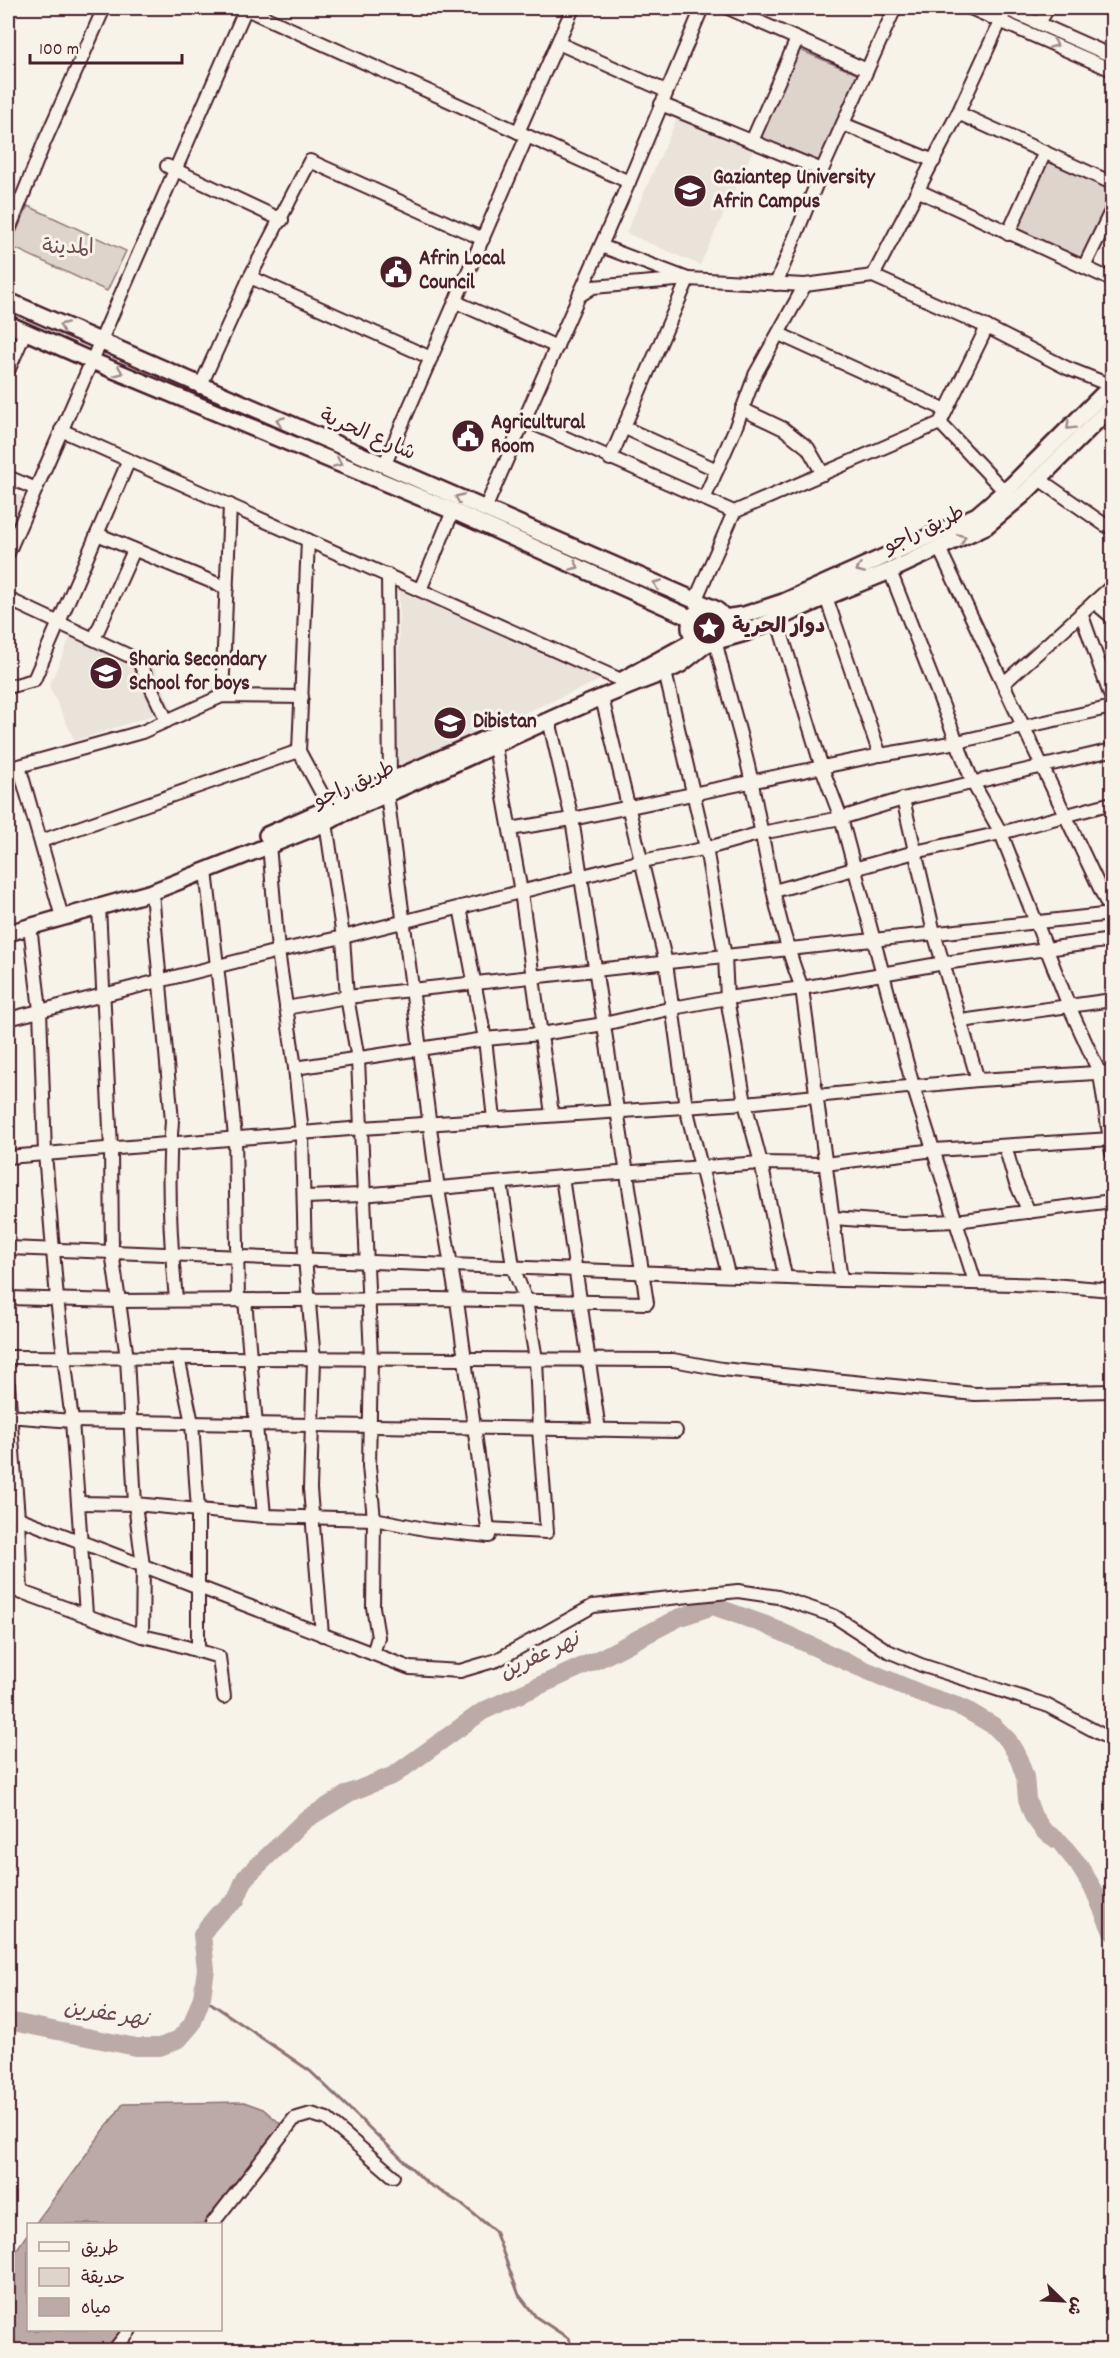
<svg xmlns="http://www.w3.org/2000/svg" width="1120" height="2358" font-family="Dekko,'Playpen Sans Arabic',sans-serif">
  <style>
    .built { fill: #eae3da }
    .green { fill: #ded4cc; stroke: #947a7c; stroke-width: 1.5 }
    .water { fill: #bcaaa7; stroke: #8e7275; stroke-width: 1.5 }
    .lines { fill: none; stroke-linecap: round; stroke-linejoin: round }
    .stream { stroke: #8e7275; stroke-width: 3 }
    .river { stroke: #bcaaa7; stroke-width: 18 }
    .minor-casing { stroke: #4a1f2b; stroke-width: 16 }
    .major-casing { stroke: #4a1f2b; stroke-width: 20 }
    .minor { stroke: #f7f3e8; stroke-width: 12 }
    .major { stroke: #f7f3e8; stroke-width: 15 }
    .oneway { stroke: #a0898a }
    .labels { text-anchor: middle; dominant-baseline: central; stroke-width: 6; stroke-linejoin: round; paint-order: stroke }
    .poi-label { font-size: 21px; font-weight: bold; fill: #4a1f2b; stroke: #f7f3e8; text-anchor: start }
    .park-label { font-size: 21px; fill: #6f4c53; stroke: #f7f3e8 }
    .street-label { font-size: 21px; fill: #4a1f2b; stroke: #f7f3e8 }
    .water-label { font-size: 22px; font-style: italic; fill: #6c4950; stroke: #f7f3e8 }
  </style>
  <rect width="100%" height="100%" fill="#f7f3e8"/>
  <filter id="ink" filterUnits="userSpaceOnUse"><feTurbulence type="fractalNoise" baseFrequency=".0167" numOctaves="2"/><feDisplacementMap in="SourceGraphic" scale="12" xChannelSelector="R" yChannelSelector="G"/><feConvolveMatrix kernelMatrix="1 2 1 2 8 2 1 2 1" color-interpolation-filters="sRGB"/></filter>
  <g filter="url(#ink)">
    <!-- built -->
    <g class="built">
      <path d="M680,112L754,148L700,265L626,233Z"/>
      <path d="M8,490L23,497L8,534Z"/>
      <path d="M399,590L605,678L398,768Z"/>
      <path d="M75,627L151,660L172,709L75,741L49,686Z"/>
    </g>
    <!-- green -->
    <g class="green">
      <path d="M795,48L864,77L828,165L758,136Z"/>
      <path d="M1046,155L1112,184V205L1084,266L1010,233Z"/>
      <path d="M28,206L126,251L107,291L10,246Z"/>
    </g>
    <!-- water -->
    <g class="water">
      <path d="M244,2102L263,2109L281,2124L203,2224H35L123,2104Z"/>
      <path d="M28,2233V2330H123L106,2350H8V2262Z"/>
    </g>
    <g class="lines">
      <!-- stream -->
      <path class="stream" d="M202,1997L310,2071L427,2183L460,2203L495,2231L519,2295L536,2317L568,2338L574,2350"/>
      <!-- river -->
      <path class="river" d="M8,2021L136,2047H160L179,2039L192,2024L202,1997L206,1969L202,1935L207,1927L218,1914L236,1900L245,1878L305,1820L349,1793L394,1775L483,1711L603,1657L678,1618L713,1606L766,1625L856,1666L922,1694L963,1708L994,1726L1008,1740L1018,1757L1025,1777L1027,1799L1033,1816L1044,1831L1060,1842L1078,1864L1094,1890L1112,1932"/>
      <!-- minor casing -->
      <g class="minor-casing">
        <g id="minor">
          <path d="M244,8L629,182"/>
          <path d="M728,8L867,70"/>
          <path d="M970,8L1112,70"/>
          <path d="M1004,8L1112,56"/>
          <path d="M1039,23L1048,8"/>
          <path d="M558,43L666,91"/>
          <path d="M661,104L822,170"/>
          <path d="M958,113L1112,183"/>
          <path d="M843,124L934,161"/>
          <path d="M518,132L573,8"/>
          <path d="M752,141L797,39"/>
          <path d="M167,166L282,220"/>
          <path d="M919,191L1112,280"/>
          <path d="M8,232L44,143L104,8"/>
          <path d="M1008,234L1045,152"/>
          <path d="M601,246L688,279L610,459"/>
          <path d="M1084,267L1112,209"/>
          <path d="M873,276L958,113L1006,9"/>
          <path d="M250,277L431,358"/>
          <path d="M776,284L822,170L895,8"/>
          <path d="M579,296L593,287L688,279L805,285L873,276L987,327L1067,368L1112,386"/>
          <path d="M456,302L557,347"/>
          <path d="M779,334L946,410"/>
          <path d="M8,371L25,332"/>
          <path d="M200,387L250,277L310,161L483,239"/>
          <path d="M742,409L784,429L808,448L823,474"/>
          <path d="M525,420L734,512L940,423L987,327"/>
          <path d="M940,423L1011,498"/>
          <path d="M623,427L717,470"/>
          <path d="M61,430L621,680"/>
          <path d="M384,466L527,136"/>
          <path d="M8,477L36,489"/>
          <path d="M1039,479L1105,525L1112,527"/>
          <path d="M704,499L735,429L755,375L805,285"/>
          <path d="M485,509L629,182L702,8"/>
          <path d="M97,534L227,588"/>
          <path d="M308,540L299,751L329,807"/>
          <path d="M939,548L1112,914"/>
          <path d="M8,553L246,8"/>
          <path d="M890,571L973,783L1001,833L1069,1006L1100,1074L1112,1153"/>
          <path d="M388,575L390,781"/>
          <path d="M420,590L453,511"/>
          <path d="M826,597L880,755"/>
          <path d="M8,599L138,660L167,721"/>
          <path d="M695,601L734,512"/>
          <path d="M1094,602L1112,617"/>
          <path d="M1081,613L1112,700"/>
          <path d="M777,619L822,768L841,818L913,1086L975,1282"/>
          <path d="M94,639L134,550"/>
          <path d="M716,643C726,690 743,737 752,784C766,853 776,923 802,988L841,1280"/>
          <path d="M665,672L706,848L725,957L727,998L745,1103L761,1163L785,1276"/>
          <path d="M1003,684L1112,586"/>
          <path d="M8,687L34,680L129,460"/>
          <path d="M222,696L230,505"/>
          <path d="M602,698L666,963L686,1107L728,1274"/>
          <path d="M495,747L521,892L552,1114"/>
          <path d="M19,766L60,910"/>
          <path d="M8,769L142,732L222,696L302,697"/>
          <path d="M903,799L934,933L978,1080"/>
          <path d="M326,823L343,937L347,997L358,1059L371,1358L369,1466L374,1519L373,1607L378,1637L373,1654"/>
          <path d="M510,829L572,819L880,755L957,742L1112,707"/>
          <path d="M41,841L299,751"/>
          <path d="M269,844L278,951L295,1068L302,1133L305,1258L314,1360L310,1489L322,1635"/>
          <path d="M206,871L227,1052L235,1138L238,1299"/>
          <path d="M774,891L915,852L1001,833L1112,803"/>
          <path d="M152,892L172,1121C167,1180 170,1240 176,1299"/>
          <path d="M99,907L111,1148L112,1252L127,1358L135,1504L143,1566L142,1636"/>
          <path d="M460,907L485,1039L494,1119"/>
          <path d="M30,926L40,1010L45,1153L57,1299L72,1421L86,1614"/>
          <path d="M286,1008L347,997L1112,914"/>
          <path d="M8,1019L278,951L343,937L642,861L708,848L761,833L841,818L903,799L1112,750"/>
          <path d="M961,1021L1112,1000"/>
          <path d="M295,1068L485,1039L541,1034L604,1024L673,1008L727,998L802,988L944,963L1112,940"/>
          <path d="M1005,1146L1015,1181L1029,1212"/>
          <path d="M8,1157L362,1128L745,1103L978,1080L1112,1072"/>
          <path d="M562,1177L599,1430"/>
          <path d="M305,1197L362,1195L562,1177L761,1163L825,1164L934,1150L1112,1139"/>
          <path d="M833,1218L903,1223L956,1221L1112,1201"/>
          <path d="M8,1248L841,1280L1052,1285L1112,1290"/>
          <path d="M8,1298L118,1301L435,1299L647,1303L572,819L549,720"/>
          <path d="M245,1300L264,1516"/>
          <path d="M8,1357L673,1360L722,1369L975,1394L1112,1391"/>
          <path d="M178,1357L192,1423L198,1510V1651"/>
          <path d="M8,1384L18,1518L21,1593"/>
          <path d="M8,1416L72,1421L676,1431"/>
          <path d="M78,1503L135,1504L264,1516L374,1519L430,1530L489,1536L457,1301L438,1189L387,794"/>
          <path d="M8,1514L410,1668L460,1671L497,1660L593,1606L738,1591L778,1597L834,1616L888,1651L921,1665L1046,1705L1112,1740"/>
          <path d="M488,1529L547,1532L539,1429L536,1359L526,1301L513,1267L501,1183"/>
          <path d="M8,1587L142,1636L169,1642L219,1657L224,1697"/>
          <path d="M212,2224L294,2119L311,2114L327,2119L393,2176"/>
          <path d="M114,2350L130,2330"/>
        </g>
      </g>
      <!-- major casing -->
      <g class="major-casing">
        <g id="major">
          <path d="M8,301L715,609C738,623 718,655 695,640C684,626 692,608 710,608"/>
          <path d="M8,324L92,361L453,511L691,618"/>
          <path d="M724,618L744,615L783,602L977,515L1012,485L1112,385"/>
          <path d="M720,640L745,633L826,597L890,571L986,526L1023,495L1112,406"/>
          <path d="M624,679L695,640"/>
          <path d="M267,835L519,724"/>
          <path d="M8,933L152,892L326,823L344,813C452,767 556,713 665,672L681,664L705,645"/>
        </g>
      </g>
      <!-- minor -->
      <use href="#minor" class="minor"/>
      <!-- major -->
      <use href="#major" class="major"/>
    </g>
    <!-- one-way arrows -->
    <defs><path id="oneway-chevron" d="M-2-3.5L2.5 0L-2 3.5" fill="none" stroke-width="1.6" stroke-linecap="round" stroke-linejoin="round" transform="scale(1.5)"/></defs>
    <g class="oneway">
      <use href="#oneway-chevron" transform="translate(1054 44) rotate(24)"/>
      <use href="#oneway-chevron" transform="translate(63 326) rotate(-156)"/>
      <use href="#oneway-chevron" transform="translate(119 372) rotate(23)"/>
      <use href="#oneway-chevron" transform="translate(280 421) rotate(-157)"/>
      <use href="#oneway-chevron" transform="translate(1070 426) rotate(135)"/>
      <use href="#oneway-chevron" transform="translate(338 463) rotate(23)"/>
      <use href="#oneway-chevron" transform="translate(459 498) rotate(-157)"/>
      <use href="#oneway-chevron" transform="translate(962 538) rotate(-25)"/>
      <use href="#oneway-chevron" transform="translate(575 566) rotate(24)"/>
      <use href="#oneway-chevron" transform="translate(860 569) rotate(156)"/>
      <use href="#oneway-chevron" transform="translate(657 584) rotate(-156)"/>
    </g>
  </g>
  <!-- icons -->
  <defs>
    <g id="university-disc" transform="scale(1.725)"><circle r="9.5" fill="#4a1f2b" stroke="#f7f3e8"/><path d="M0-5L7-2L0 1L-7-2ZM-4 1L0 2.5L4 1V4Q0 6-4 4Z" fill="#fff"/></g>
    <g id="civic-disc" transform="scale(1.725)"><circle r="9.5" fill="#4a1f2b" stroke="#f7f3e8"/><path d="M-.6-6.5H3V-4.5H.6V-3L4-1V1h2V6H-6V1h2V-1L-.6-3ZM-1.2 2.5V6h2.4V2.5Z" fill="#fff"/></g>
    <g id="sight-disc" transform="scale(1.725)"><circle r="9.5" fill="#4a1f2b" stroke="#f7f3e8"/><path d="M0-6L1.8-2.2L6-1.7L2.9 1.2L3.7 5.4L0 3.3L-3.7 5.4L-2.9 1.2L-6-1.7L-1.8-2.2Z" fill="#fff"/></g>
    <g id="school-disc" transform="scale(1.725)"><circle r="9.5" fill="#4a1f2b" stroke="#f7f3e8"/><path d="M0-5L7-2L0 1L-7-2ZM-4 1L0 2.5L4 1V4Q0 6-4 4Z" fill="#fff"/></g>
  </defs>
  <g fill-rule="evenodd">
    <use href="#university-disc" x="690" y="191"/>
    <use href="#civic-disc" x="396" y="272"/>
    <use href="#civic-disc" x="468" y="436"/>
    <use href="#sight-disc" x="709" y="628"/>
    <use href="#school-disc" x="106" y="673"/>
    <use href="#school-disc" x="450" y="723"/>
  </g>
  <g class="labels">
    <!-- poi labels -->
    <g class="poi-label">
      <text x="713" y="179">Gaziantep University<tspan x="713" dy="24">Afrin Campus</tspan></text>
      <text x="419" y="260">Afrin Local<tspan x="419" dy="24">Council</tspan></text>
      <text x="491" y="424">Agricultural<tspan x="491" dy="24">Room</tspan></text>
      <text x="732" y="628">دوار الحرية</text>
      <text x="129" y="661">Sharia Secondary<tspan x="129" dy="24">School for boys</tspan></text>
      <text x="473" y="723">Dibistan</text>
    </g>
    <!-- park labels -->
    <g class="park-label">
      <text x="68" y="249">المدينة</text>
    </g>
    <!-- street labels -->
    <g class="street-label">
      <text transform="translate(367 436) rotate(23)">شارع الحرية</text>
      <text transform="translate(925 531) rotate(-25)">طريق راجو</text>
      <text transform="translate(355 786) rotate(-24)">طريق راجو</text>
    </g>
    <!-- water labels -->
    <g class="water-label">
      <text transform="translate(540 1657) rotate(-25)">نهر عفرين</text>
      <text transform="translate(106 2015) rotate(9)">نهر عفرين</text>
    </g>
  </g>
  <!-- margin -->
  <rect width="1120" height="2358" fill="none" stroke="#f7f3e8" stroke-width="30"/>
  <rect x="15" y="15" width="1090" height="2328" fill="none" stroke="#4a1f2b" stroke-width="2" filter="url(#ink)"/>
  <!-- legend -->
  <rect x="27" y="2223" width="195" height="108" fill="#f7f3e8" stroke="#b29e9c" stroke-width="1.5"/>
  <rect x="39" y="2242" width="30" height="9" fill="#f7f3e8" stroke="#b29e9c" stroke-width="1.5"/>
  <text x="81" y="2253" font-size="18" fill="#4a1f2b">طريق</text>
  <rect x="39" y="2268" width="30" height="18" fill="#ded4cc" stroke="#b29e9c" stroke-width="1.5"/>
  <text x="81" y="2283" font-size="18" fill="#4a1f2b">حديقة</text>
  <rect x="39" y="2298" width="30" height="18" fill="#bcaaa7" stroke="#b29e9c" stroke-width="1.5"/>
  <text x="81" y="2313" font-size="18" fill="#4a1f2b">مياه</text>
  <!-- north arrow -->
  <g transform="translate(1063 2301) rotate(114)" stroke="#f7f3e8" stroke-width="4.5" paint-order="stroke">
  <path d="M0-4.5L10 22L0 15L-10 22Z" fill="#4a1f2b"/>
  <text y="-9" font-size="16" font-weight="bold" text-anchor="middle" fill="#4a1f2b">ش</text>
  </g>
  <!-- scale -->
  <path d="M30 54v9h152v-9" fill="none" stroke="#4a1f2b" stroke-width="3"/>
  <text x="39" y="54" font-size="18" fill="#4a1f2b" stroke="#f7f3e8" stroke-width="4.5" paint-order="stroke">100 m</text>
</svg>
